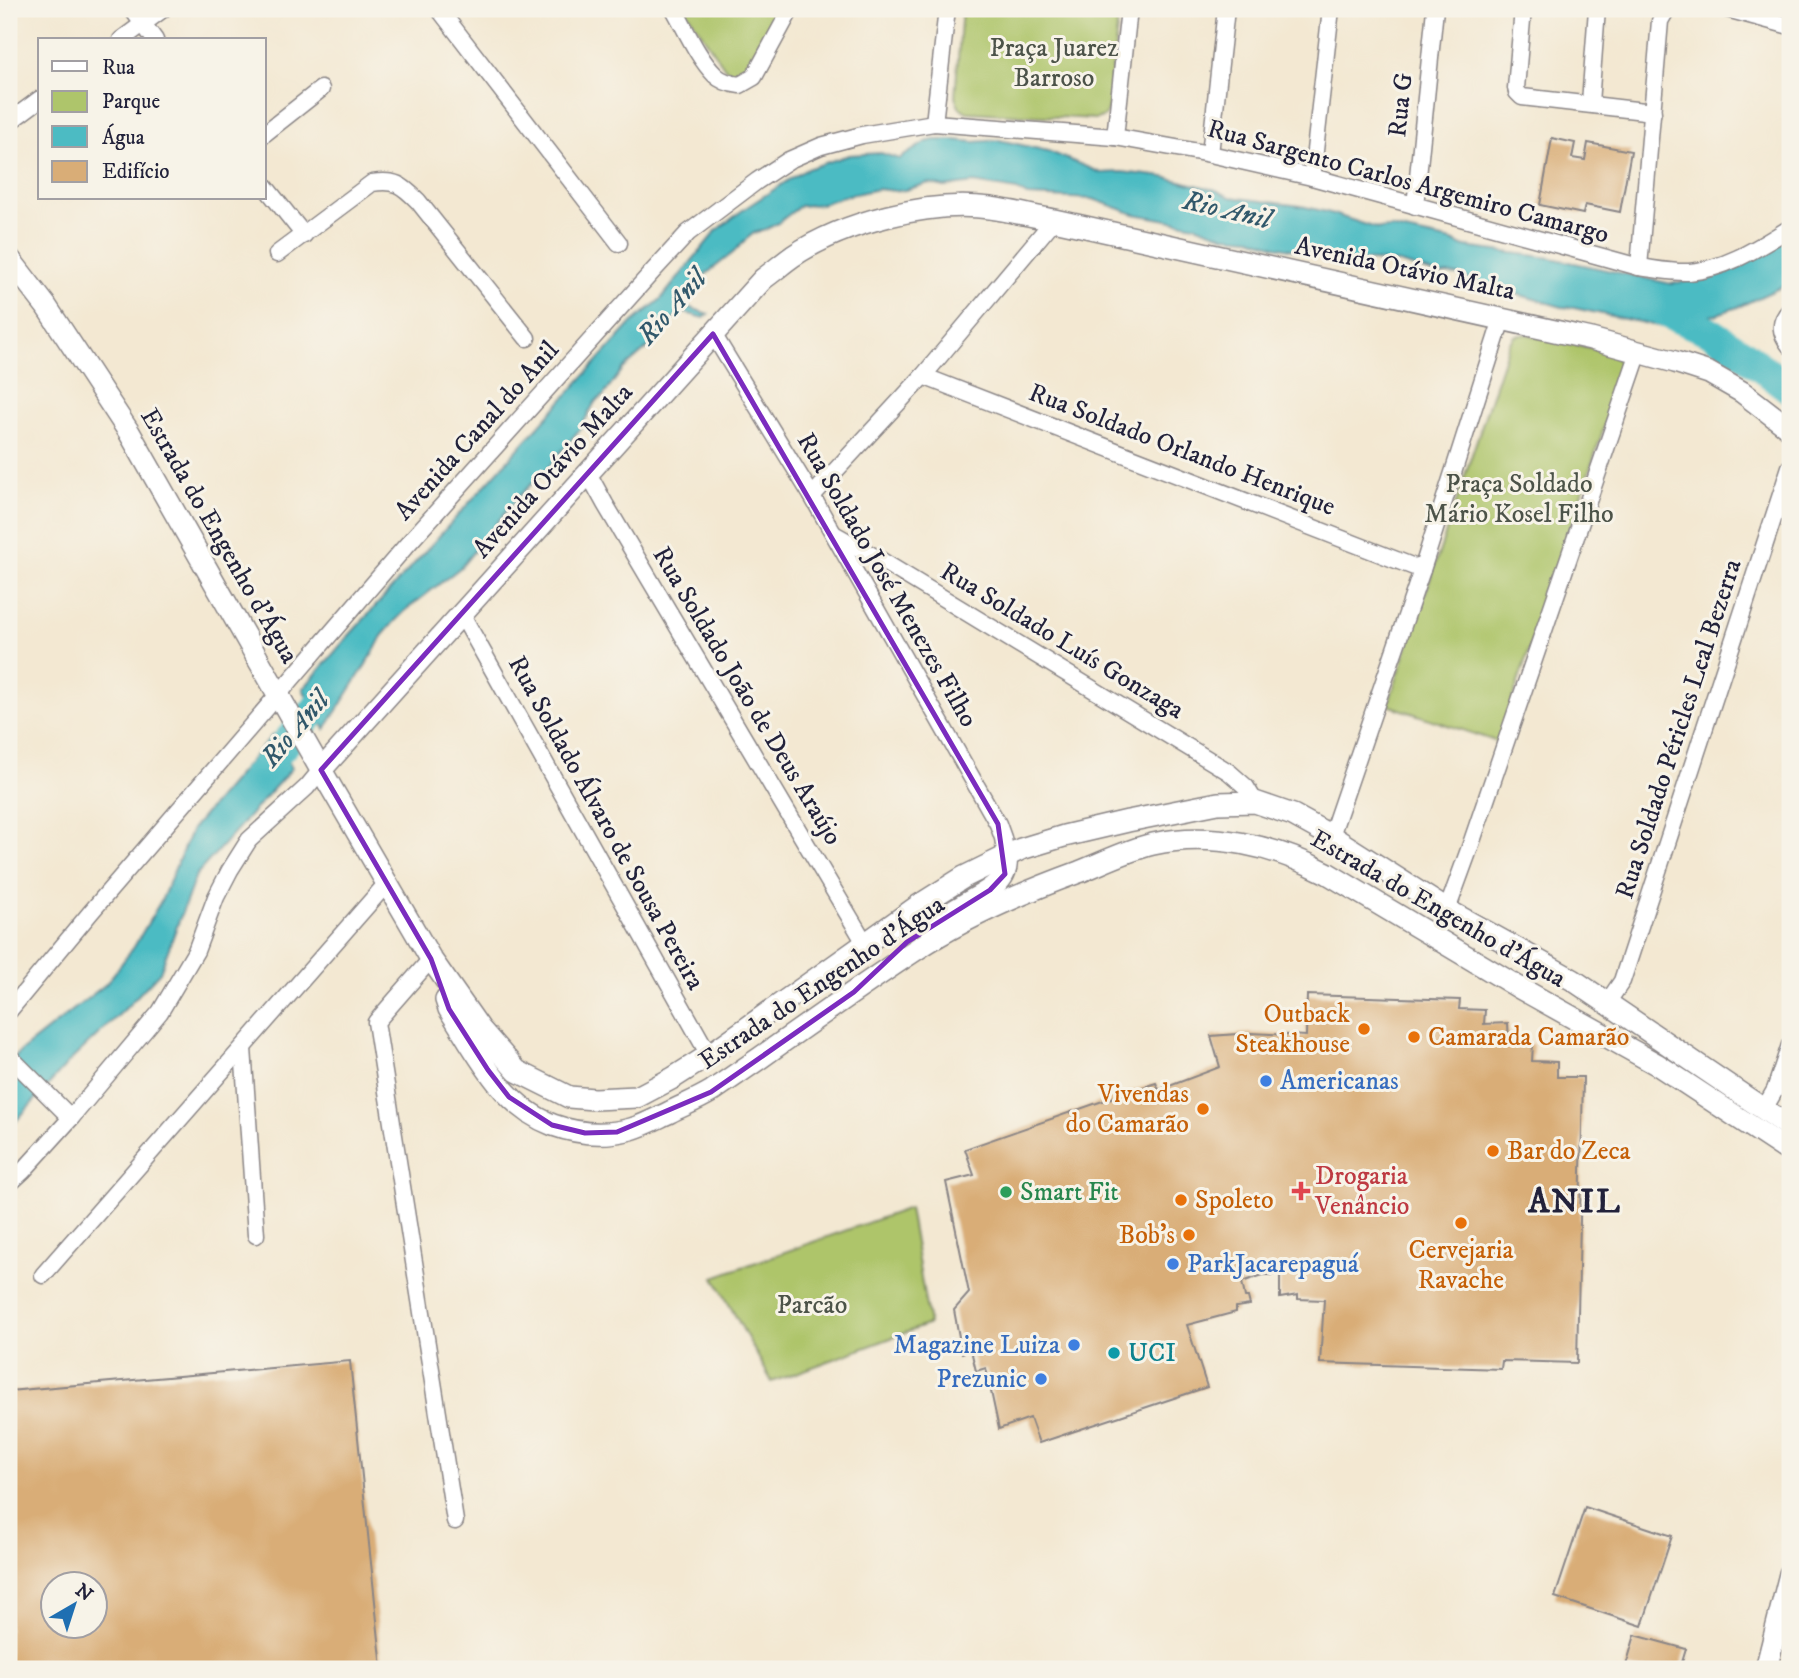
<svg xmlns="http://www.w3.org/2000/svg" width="1799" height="1678" font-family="'IM FELL DW Pica',serif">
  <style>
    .green { fill: #aec56b; stroke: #687453; stroke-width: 2 }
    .water { fill: #4cbbc3; stroke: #376e7f; stroke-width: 2 }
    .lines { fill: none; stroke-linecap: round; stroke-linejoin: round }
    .river { stroke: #4cbbc3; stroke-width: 30 }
    .building { fill: #d9ad77; fill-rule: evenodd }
    .street-casing { stroke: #8a8586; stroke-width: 19 }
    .secondary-casing { stroke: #8a8586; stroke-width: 24 }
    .street { stroke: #fff; stroke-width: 16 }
    .secondary { stroke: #fff; stroke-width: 21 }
    .marked { fill: none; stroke: #7b2cbf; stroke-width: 5; stroke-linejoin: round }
    .food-dot { fill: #e8710a; stroke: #f7f3e8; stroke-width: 2.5 }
    .shop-dot { fill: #3f7fe0; stroke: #f7f3e8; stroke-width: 2.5 }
    .health-dot { fill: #e0444e; stroke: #f7f3e8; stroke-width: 2.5 }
    .leisure-dot { fill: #2e9e5b; stroke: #f7f3e8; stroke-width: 2.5 }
    .culture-dot { fill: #0f9aa8; stroke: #f7f3e8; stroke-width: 2.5 }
    .labels { text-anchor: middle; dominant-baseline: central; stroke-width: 6; stroke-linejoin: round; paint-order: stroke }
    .park-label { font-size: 26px; fill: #4c5349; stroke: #f7f3e8 }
    .street-label { font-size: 26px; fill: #22223b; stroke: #f7f3e8 }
    .food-label { font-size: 26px; fill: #c56008; stroke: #f7f3e8; text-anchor: end }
    .shop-label { font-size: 26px; fill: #366cbe; stroke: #f7f3e8; text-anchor: start }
    .health-label { font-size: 26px; fill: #be3a42; stroke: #f7f3e8; text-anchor: start }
    .leisure-label { font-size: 26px; fill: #27864d; stroke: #f7f3e8; text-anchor: start }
    .culture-label { font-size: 26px; fill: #0d838f; stroke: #f7f3e8; text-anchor: start }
    .water-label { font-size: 28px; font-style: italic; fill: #31586b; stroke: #f7f3e8 }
    .district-label { font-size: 33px; font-weight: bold; letter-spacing: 2px; fill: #22223b; stroke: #f7f3e8 }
  </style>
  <rect width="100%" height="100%" fill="#f7f3e8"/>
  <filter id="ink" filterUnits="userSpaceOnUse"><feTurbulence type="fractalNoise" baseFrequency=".0143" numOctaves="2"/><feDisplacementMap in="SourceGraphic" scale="14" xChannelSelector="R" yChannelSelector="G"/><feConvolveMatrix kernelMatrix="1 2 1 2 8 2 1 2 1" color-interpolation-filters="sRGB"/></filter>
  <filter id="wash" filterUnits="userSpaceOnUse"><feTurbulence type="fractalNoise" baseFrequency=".00686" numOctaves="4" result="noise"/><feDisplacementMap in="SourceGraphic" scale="28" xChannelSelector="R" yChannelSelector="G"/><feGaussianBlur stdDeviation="1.57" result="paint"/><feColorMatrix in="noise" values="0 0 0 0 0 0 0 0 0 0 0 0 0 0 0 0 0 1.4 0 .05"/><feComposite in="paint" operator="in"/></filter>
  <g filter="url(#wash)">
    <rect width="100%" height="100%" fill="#f3e8d2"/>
    <!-- green -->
    <g class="green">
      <path d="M685,9H782L752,66L743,73L733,74L725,68Z"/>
      <path d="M962,9H1119L1108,108L1105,116L1096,119L967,112L959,107L955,97Z"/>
      <path d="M1526,334L1610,352L1618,360L1622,374L1498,742L1388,705L1509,344L1515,336Z"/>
      <path d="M909,1208L929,1324L772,1382L714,1277Z"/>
    </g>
    <!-- water -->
    <g class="water">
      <path d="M934,140H954L974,142L999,140L1048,151L1101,173L1122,172L1164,177L1216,190L1230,197L1301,206L1327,212L1379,229L1391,228L1452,241L1465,247L1551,258L1672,284L1713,274L1790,235V283L1738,307L1696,321L1698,328H1667L1574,308L1562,307L1482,284L1458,275L1448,274L1440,275L1399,263L1360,260L1335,261L1321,255L1275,246L1251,238L1225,236L1195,225L1134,214L1093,199L1027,196L1017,190L974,183L944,187L929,183L905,190L896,191L878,189L845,196L821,204L800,206L778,223L767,229L754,233L744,241L734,252L705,275L682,305L708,314L704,318L686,313H680L668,323L651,345L623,369L603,396L595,402L580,429L547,469L517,498L461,567L406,610L394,622L382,636L372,655L325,729L303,689L345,640L633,322L661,299L716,231L744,209L790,179L807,169L849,155L881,153L899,159L926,142Z"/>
      <path d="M273,734L292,768L196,875L160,972L126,1008L69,1062L9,1129V1064L21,1051L106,984L134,947L162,899L192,829Z"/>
    </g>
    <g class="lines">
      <!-- river -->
      <g class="river">
        <path d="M1662,312L1710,332L1741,352L1790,389"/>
        <path d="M255,778L315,710L338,676"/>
      </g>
    </g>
    <g id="blocks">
      <!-- building -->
      <g class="building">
        <path d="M1552,138L1575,143L1572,158L1585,160L1588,143L1631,151L1620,212L1585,205L1583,214L1540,205Z"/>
        <path d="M1307,995L1460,1000L1459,1009L1485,1010L1484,1024L1508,1023L1509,1044H1533L1532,1061L1557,1062V1077H1583L1577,1363L1502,1361L1501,1369L1320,1363L1324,1300L1298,1299V1295L1280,1298V1275H1263L1242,1282L1245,1297H1248L1250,1305L1236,1307V1312L1187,1325L1207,1387L1039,1443L1030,1418L999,1429L986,1368L976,1371L971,1350L962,1353L954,1310L969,1293L946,1182L974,1175L965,1149L1140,1088L1156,1083L1159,1090L1220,1067L1211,1036L1251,1033L1306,1036Z"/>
        <path d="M350,1361L382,1669H9V1391ZM52,1584H94V1626H52Z"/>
        <path d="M1585,1507L1672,1536L1642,1626L1555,1597Z"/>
        <path d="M1635,1635L1686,1649L1680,1669H1625Z"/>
      </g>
    </g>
  </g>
  <g filter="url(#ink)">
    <use href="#blocks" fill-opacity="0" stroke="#8a8586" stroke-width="2"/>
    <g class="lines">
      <!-- street casing -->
      <g class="street-casing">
        <g id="street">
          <path d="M132,9L155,40"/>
          <path d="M439,9L619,243"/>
          <path d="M674,9C686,30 698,58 715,75C722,82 731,84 740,85L754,77L791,9"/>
          <path d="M1523,9L1516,88L1517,92L1522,97L1653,112"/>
          <path d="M1727,9L1790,26"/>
          <path d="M121,40L163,9"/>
          <path d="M1590,103L1597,9"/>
          <path d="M9,122L40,99"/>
          <path d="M934,123L947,9"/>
          <path d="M264,134L321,89"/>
          <path d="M1115,137L1129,9"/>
          <path d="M1210,154L1226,9"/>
          <path d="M1312,177L1331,9"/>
          <path d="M264,185L304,235"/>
          <path d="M1415,206L1435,9"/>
          <path d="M277,254L372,183C395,179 402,185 418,201L527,338"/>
          <path d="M1639,267L1660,21L1667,9"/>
          <path d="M1790,310C1778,323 1780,333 1790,346"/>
          <path d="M713,334L812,496L998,824L1003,838L1006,857"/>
          <path d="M923,376L1422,570"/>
          <path d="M588,473L605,504L865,943"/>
          <path d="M812,496L923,376L1054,220"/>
          <path d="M834,534L882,561L1229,772L1246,787L1255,802"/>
          <path d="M462,615L709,1055"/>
          <path d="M1331,836L1422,570L1502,319"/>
          <path d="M1447,910L1470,847L1639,352"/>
          <path d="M431,959L376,1022L455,1521"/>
          <path d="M1607,1003L1622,981L1790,467"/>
          <path d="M9,1011L91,912L406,546L653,271L688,233L757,181L789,160L821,146L862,135L934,123L1115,137L1210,154L1312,177L1639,267C1655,269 1673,273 1689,272C1727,269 1759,247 1790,228"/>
          <path d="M243,1048L256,1235"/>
          <path d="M9,1056L71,1118"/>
          <path d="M1764,1109L1775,1090L1790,1045"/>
          <path d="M9,1184L23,1171L71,1118L160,1012L196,951L216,897L230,870L249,840L307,787L321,770"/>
          <path d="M43,1275L387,883"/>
        </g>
      </g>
      <!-- secondary casing -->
      <g class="secondary-casing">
        <g id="secondary">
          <path d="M9,258L46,306L129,432L321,770L431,959L480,1029L517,1071L569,1097L594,1099L637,1097L673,1078L709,1055L918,906L964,877L1021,849L1064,836L1128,821L1218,803L1255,802L1293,815L1331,836L1447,910L1573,980L1790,1127"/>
          <path d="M321,770L763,279C773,272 783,263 793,256C844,222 929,200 990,208C1011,211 1032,216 1054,220L1591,339L1675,362L1709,373L1742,392L1790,429"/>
          <path d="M930,927C940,920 951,912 962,906C981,894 1010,884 1006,857"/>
          <path d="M446,1000L449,1009C477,1052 502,1106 553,1125C578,1134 605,1136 631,1129C645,1125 657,1118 670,1112C684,1105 699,1099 712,1091C728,1080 744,1069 760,1058C812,1021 864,984 917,949C966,917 1024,892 1079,872C1102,863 1130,849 1153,844C1212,831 1275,846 1327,873L1518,987L1658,1065L1790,1152"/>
          <path d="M1766,1669L1790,1574"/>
        </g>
      </g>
      <!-- street -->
      <use href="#street" class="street"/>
      <!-- secondary -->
      <use href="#secondary" class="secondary"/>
    </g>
  </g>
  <!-- marked area -->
  <path class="marked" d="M713,334L998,824L1005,874L990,890L907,942L854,992L711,1092L617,1132L585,1133L552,1125L509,1097L488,1070L449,1009L431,959L321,770Z"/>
  <!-- markers -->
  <g class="food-dot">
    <circle cx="1364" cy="1029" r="7"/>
    <circle cx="1414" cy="1037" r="7"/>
    <circle cx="1203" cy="1109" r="7"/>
    <circle cx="1493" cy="1151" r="7"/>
    <circle cx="1181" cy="1200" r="7"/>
    <circle cx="1461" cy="1223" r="7"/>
    <circle cx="1189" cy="1235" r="7"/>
  </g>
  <g class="shop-dot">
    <circle cx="1266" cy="1081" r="7"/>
    <circle cx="1173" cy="1264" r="7"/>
    <circle cx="1074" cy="1345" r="7"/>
    <circle cx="1041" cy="1379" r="7"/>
  </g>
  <path class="health-dot" d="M1297.5 1180.5h7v7h7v7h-7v7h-7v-7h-7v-7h7z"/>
  <circle class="leisure-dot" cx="1006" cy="1192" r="7"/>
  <circle class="culture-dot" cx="1114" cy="1353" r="7"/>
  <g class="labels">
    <!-- park labels -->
    <g class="park-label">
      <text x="1054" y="48">Praça Juarez<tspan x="1054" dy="30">Barroso</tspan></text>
      <text x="1519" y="484">Praça Soldado<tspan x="1519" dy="30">Mário Kosel Filho</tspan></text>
      <text x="812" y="1305">Parcão</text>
    </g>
    <!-- street labels -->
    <g class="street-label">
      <text transform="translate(1401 105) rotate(-84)">Rua G</text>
      <text transform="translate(1408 182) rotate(15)">Rua Sargento Carlos Argemiro Camargo</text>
      <text transform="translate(1405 269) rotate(12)">Avenida Otávio Malta</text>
      <text transform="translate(477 431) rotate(-48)">Avenida Canal do Anil</text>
      <text transform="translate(1182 450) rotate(21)">Rua Soldado Orlando Henrique</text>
      <text transform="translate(553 471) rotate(-48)">Avenida Otávio Malta</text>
      <text transform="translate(219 536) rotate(60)">Estrada do Engenho d'Água</text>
      <text transform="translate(887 580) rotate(60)">Rua Soldado José Menezes Filho</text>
      <text transform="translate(1062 641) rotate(31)">Rua Soldado Luís Gonzaga</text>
      <text transform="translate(747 696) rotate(59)">Rua Soldado João de Deus Araújo</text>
      <text transform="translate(1679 729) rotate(-72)">Rua Soldado Péricles Leal Bezerra</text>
      <text transform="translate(606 823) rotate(61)">Rua Soldado Álvaro de Sousa Pereira</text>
      <text transform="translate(1438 909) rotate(30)">Estrada do Engenho d'Água</text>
      <text transform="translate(822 983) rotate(-34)">Estrada do Engenho d'Água</text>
    </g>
    <!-- food labels -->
    <g class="food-label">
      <text x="1350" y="1014">Outback<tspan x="1350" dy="30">Steakhouse</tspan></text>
      <text x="1428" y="1037" text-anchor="start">Camarada Camarão</text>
      <text x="1189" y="1094">Vivendas<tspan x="1189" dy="30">do Camarão</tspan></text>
      <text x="1507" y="1151" text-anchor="start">Bar do Zeca</text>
      <text x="1195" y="1200" text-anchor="start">Spoleto</text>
      <text x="1175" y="1235">Bob's</text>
      <text x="1461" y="1250" text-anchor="middle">Cervejaria<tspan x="1461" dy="30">Ravache</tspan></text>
    </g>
    <!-- shop labels -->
    <g class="shop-label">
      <text x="1280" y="1081">Americanas</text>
      <text x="1187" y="1264">ParkJacarepaguá</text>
      <text x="1060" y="1345" text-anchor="end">Magazine Luiza</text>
      <text x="1027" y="1379" text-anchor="end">Prezunic</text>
    </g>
    <!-- health labels -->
    <g class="health-label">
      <text x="1315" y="1176">Drogaria<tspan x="1315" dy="30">Venâncio</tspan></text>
    </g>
    <!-- leisure labels -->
    <g class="leisure-label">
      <text x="1020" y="1192">Smart Fit</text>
    </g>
    <!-- culture labels -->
    <g class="culture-label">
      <text x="1128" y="1353">UCI</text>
    </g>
    <!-- water labels -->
    <g class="water-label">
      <text transform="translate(1227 210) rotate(13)">Rio Anil</text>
      <text transform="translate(672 307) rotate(-49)">Rio Anil</text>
      <text transform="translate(295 729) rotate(-50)">Rio Anil</text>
    </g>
    <!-- district labels -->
    <g class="district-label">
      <text x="1575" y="1202">ANIL</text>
    </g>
  </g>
  <!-- margin -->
  <rect width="1799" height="1678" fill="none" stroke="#f7f3e8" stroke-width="35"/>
  <!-- legend -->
  <rect x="38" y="38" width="228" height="161" fill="#f7f3e8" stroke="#a29fa3" stroke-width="2"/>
  <rect x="52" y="61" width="35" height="10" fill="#ffffff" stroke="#a29fa3" stroke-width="2"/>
  <text x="102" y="74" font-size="21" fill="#22223b">Rua</text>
  <rect x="52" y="91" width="35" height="21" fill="#aec56b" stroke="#a29fa3" stroke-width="2"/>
  <text x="102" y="108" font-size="21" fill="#22223b">Parque</text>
  <rect x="52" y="126" width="35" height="21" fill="#4cbbc3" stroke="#a29fa3" stroke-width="2"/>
  <text x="102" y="144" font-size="21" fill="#22223b">Água</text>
  <rect x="52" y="161" width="35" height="21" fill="#d9ad77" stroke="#a29fa3" stroke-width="2"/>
  <text x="102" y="178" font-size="21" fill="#22223b">Edifício</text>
  <!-- north arrow -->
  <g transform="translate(74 1605) rotate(39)"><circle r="33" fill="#f7f3e8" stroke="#a29fa3" stroke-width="2"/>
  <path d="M0-5L12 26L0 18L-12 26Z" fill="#1f6fb2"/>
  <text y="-10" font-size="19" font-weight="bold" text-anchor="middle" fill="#22223b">N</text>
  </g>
</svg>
